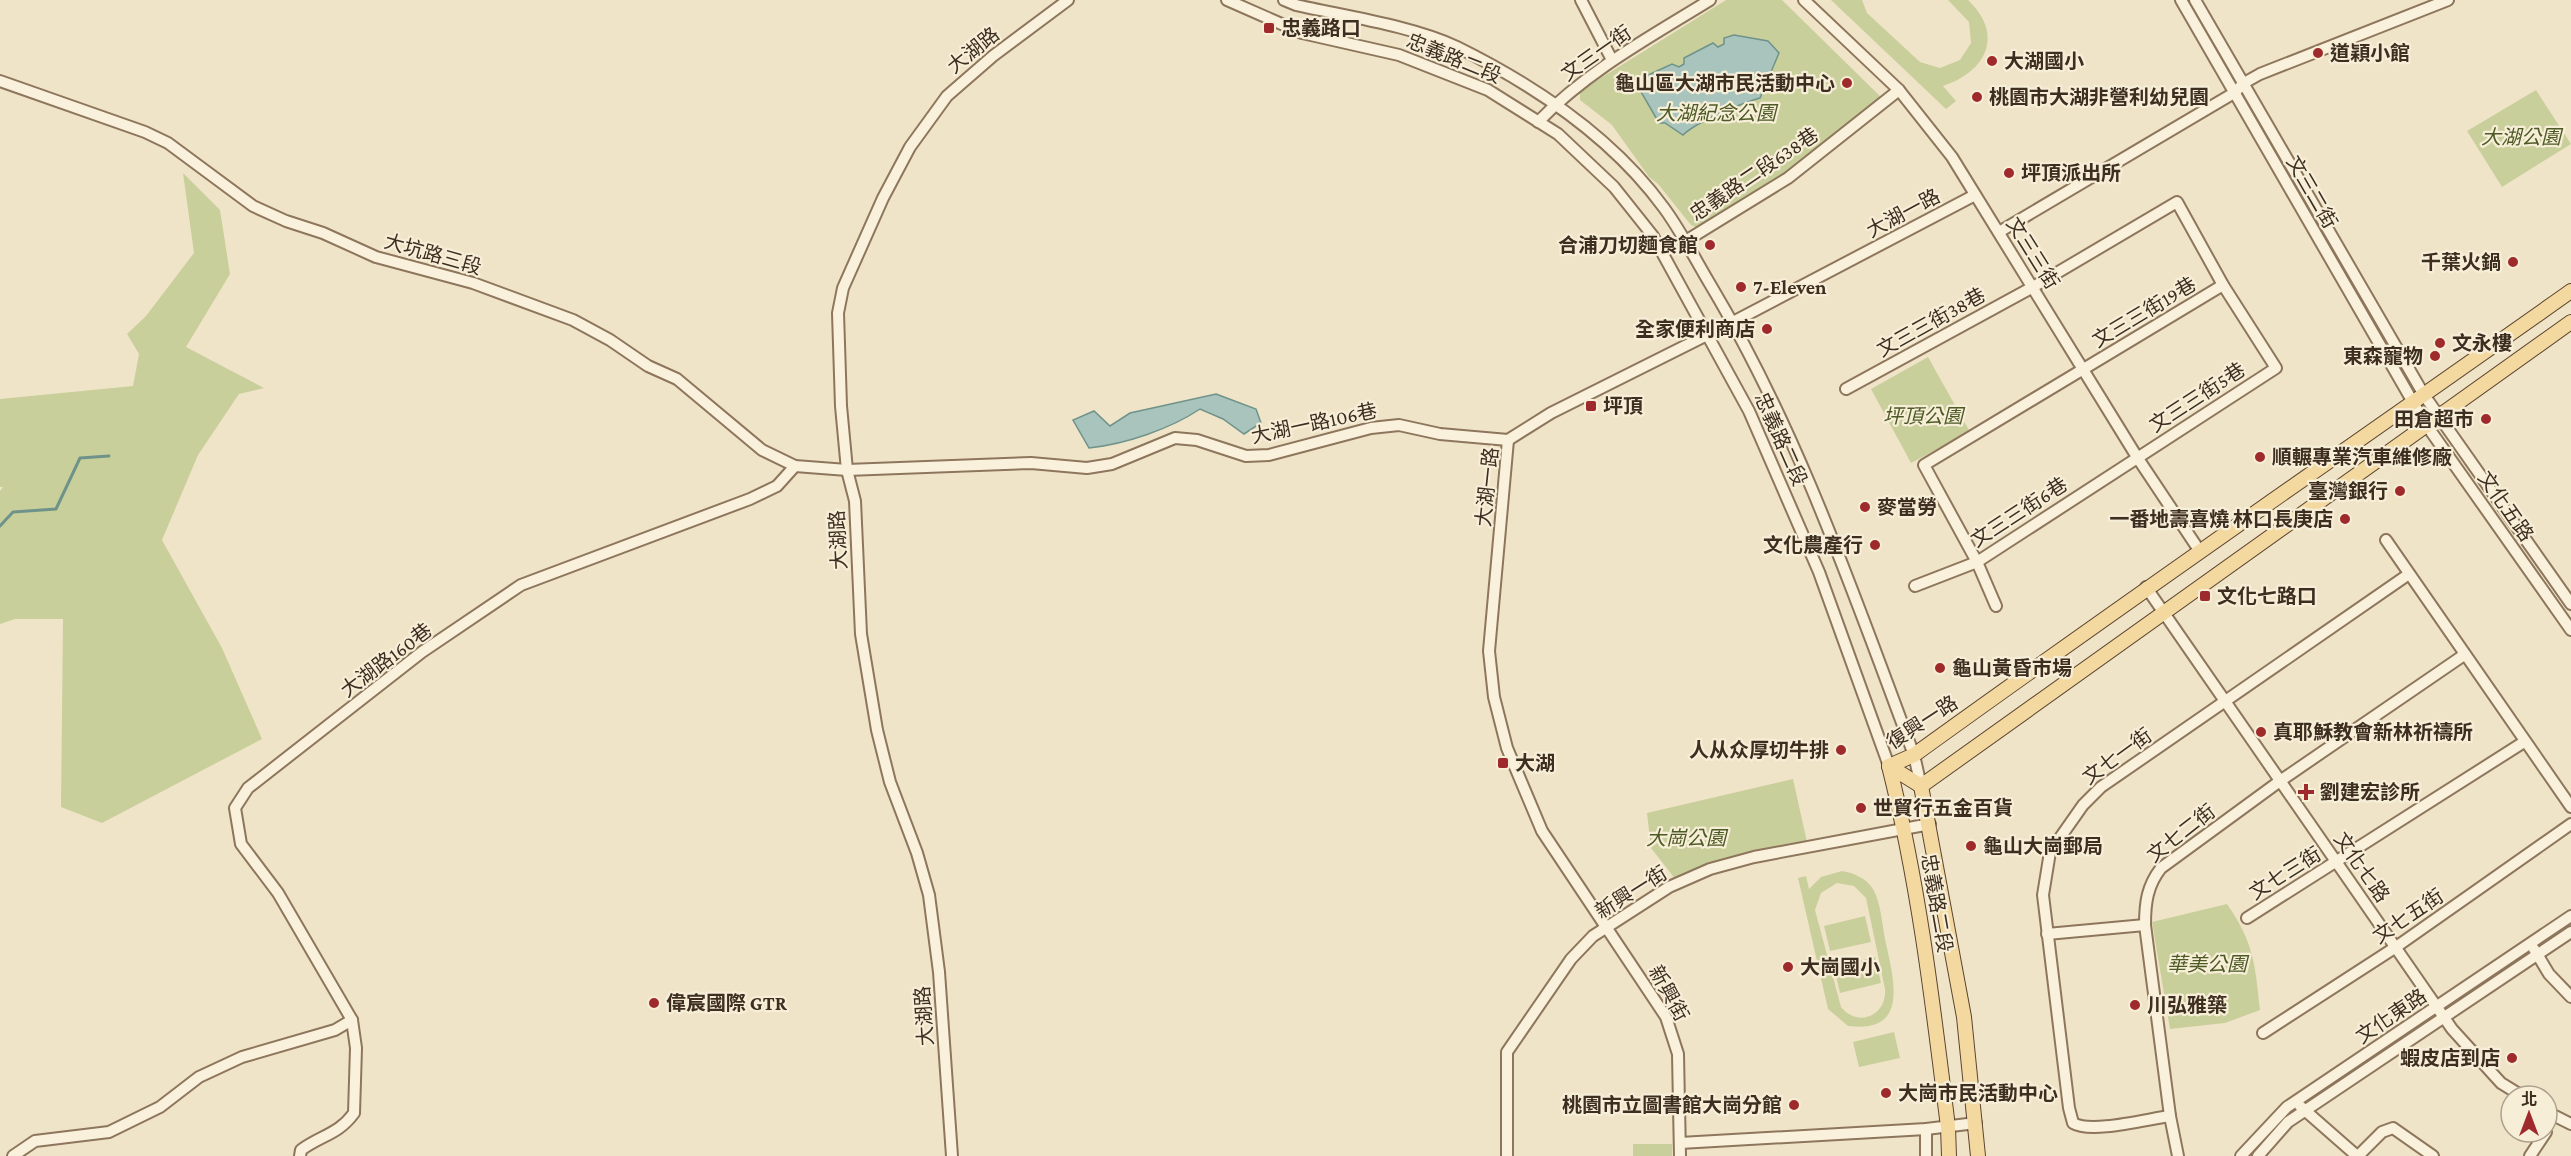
<svg xmlns="http://www.w3.org/2000/svg" width="2571" height="1156" font-family="'Crimson Pro','Noto Sans TC',serif">
  <style>
    .green { fill: #c9cf9b; fill-rule: evenodd }
    .water { fill: #a9c4bc; stroke: #6f938a; stroke-width: 1.5 }
    .lines { fill: none; stroke-linecap: round; stroke-linejoin: round }
    .stream { stroke: #6f938a; stroke-width: 3 }
    .minor-casing { stroke: #8d765c; stroke-width: 14 }
    .major-casing { stroke: #5b4430; stroke-width: 16 }
    .minor { stroke: #faf1dc; stroke-width: 10 }
    .major { stroke: #f3d9a0; stroke-width: 14 }
    .poi-dot { fill: #9e2a2b; stroke: #f7eed8; stroke-width: 2 }
    .labels { text-anchor: middle; dominant-baseline: central; stroke-width: 4.5; stroke-linejoin: round; paint-order: stroke }
    .poi-label { font-size: 20px; font-weight: bold; fill: #3d2e20; stroke: #f7eed8; text-anchor: start }
    .street-label { font-size: 20px; fill: #3d2e20; stroke: #f7eed8 }
    .park-label { font-size: 20px; font-style: italic; fill: #4d5a26; stroke: #f7eed8 }
  </style>
  <rect width="100%" height="100%" fill="#f0e4c8"/>
  <!-- green -->
  <g class="green">
    <path d="M1726,0H1782L1884,100L1751,200L1698,228L1691,225L1658,184L1649,177L1612,125L1580,100V91Z"/>
    <path d="M1831,0H1862L1867,13L1920,62L1940,68L1960,60L1971,43L1969,22L1948,0H1968C2005,35 1986,72 1943,86L1956,101L1946,109Z"/>
    <path d="M2536,90L2571,144L2502,187L2467,131Z"/>
    <path d="M183,173L220,210L230,274L186,347L264,388L239,394L198,455L162,540L222,648L262,739L102,823L61,807L63,619H15L0,624V491L3,487H0V399L133,386L139,354L127,334L146,316L194,253Z"/>
    <path d="M1928,357L1970,432L1911,463L1871,389Z"/>
    <path d="M1793,779L1807,842L1676,880L1651,848L1647,813Z"/>
    <path d="M1842,871C1854,873 1866,878 1873,889C1881,903 1882,924 1885,939C1893,977 1911,1034 1848,1026L1828,1009L1798,878L1806,876L1809,889L1821,877ZM1837,883L1854,886L1866,898L1885,989C1887,1016 1858,1028 1841,1007L1815,910L1821,893Z"/>
    <path d="M2227,904C2254,943 2255,964 2260,1010L2225,1023L2170,1029L2152,922Z"/>
    <path d="M1865,916L1871,942L1830,951L1824,926Z"/>
    <path d="M1875,957L1881,983L1840,993L1834,967Z"/>
    <path d="M1894,1032L1900,1058L1859,1067L1853,1042Z"/>
    <rect x="1633" y="1144" width="39" height="12"/>
  </g>
  <!-- water -->
  <g class="water">
    <path d="M1734,35L1768,41L1779,53L1760,98C1742,103 1696,122 1683,135L1665,123H1659L1637,85L1646,82L1648,75L1672,64L1679,67L1684,64V58L1713,43L1718,47L1724,44V38Z"/>
    <path d="M1216,394L1256,409L1261,423L1244,434L1223,419L1200,409C1170,429 1126,444 1089,448L1073,420L1094,411L1110,426L1130,413Z"/>
  </g>
  <g class="lines">
    <!-- stream -->
    <path class="stream" d="M0,526L13,512L56,509L80,458L109,456"/>
    <!-- minor casing -->
    <g class="minor-casing">
      <g id="minor">
        <path d="M1227,0L1302,33L1399,55L1488,90L1558,134L1614,187L1653,236L1749,411L1819,572L1889,766"/>
        <path d="M1284,0L1296,5C1344,16 1413,26 1457,47C1534,85 1613,138 1664,208C1681,231 1695,259 1710,284C1798,431 1854,595 1914,755L1921,786"/>
        <path d="M1581,0L1612,60"/>
        <path d="M1804,0L1899,90L1952,157L2137,457L2199,550"/>
        <path d="M2181,0L2425,423L2571,630"/>
        <path d="M2195,0L2424,395L2571,604"/>
        <path d="M0,81L145,132L168,143L253,206L286,221L323,233L376,257L473,283L573,320L610,340L648,366L677,379L762,450L795,466L847,470L1031,463L1087,468L1112,464L1175,438L1197,440L1246,456L1269,455L1371,428L1399,425L1440,434L1508,440"/>
        <path d="M1538,122C1587,71 1650,37 1710,0"/>
        <path d="M1999,232L2234,93L2244,83L2260,74L2448,0"/>
        <path d="M1684,242L1788,178L1899,90"/>
        <path d="M1846,389L2033,287L2177,202L2223,285L2276,368L1977,562L1915,586"/>
        <path d="M1508,440L1489,651L1494,697L1507,748L1542,831L1666,1017L1678,1054L1680,1156"/>
        <path d="M1508,440L1551,413L1733,322L1975,195"/>
        <path d="M2386,540L2571,807"/>
        <path d="M2146,587L2452,1029L2501,1083L2522,1096"/>
        <path d="M1996,606L1977,562L1924,465L2223,285"/>
        <path d="M2247,918L2524,742"/>
        <path d="M2047,934L2145,925"/>
        <path d="M2534,949L2549,974L2571,997"/>
        <path d="M2263,1033L2396,947L2571,824"/>
        <path d="M2300,1106L2357,1156"/>
        <path d="M2547,1112L2571,1124"/>
        <path d="M2170,1116C2147,1119 2091,1134 2073,1123L2069,1108L2043,895L2050,852L2083,805L2101,787L2409,574"/>
        <path d="M1926,1129V1156"/>
        <path d="M1680,1143L1926,1129L1976,1123"/>
        <path d="M13,1156L35,1141L109,1132L160,1107L199,1077L242,1057L335,1030L352,1020"/>
        <path d="M300,1156L301,1150C321,1135 338,1135 354,1113L356,1048L352,1020L278,893L241,844L235,808L248,788L422,652L521,585L750,499L777,486L795,466"/>
        <path d="M952,1156L939,972L929,895L917,853L890,782L877,730L861,634L855,501L847,470L841,406L838,313L843,288L883,198L910,147L947,96L993,56L1068,0"/>
        <path d="M1507,1156V1052L1571,959L1593,936L1669,887L1710,869L1754,857L1930,824"/>
        <path d="M2178,1156L2170,1116L2145,925C2145,903 2147,886 2161,868L2280,781L2464,655"/>
        <path d="M2241,1156L2287,1107L2571,916"/>
        <path d="M2258,1156L2288,1122L2571,932"/>
        <path d="M2358,1156L2382,1132L2393,1128L2433,1156"/>
        <path d="M2530,1156L2546,1132"/>
      </g>
    </g>
    <!-- major casing -->
    <g class="major-casing">
      <g id="major">
        <path d="M1889,766L1914,755C2131,598 2352,446 2571,291"/>
        <path d="M1889,766C1919,885 1933,1005 1948,1127L1949,1156"/>
        <path d="M1889,766L1921,786"/>
        <path d="M1921,786L2571,322"/>
        <path d="M1921,786L1964,1017L1978,1156"/>
      </g>
    </g>
    <!-- minor -->
    <use href="#minor" class="minor"/>
    <!-- major -->
    <use href="#major" class="major"/>
  </g>
  <!-- markers -->
  <g class="poi-dot">
    <rect x="1263" y="22" width="12" height="12" rx="3"/>
    <circle cx="2318" cy="53" r="6"/>
    <circle cx="1992" cy="61" r="6"/>
    <circle cx="1847" cy="83" r="6"/>
    <circle cx="1977" cy="97" r="6"/>
    <circle cx="2009" cy="173" r="6"/>
    <circle cx="1710" cy="245" r="6"/>
    <circle cx="2513" cy="262" r="6"/>
    <circle cx="1741" cy="287" r="6"/>
    <circle cx="1767" cy="329" r="6"/>
    <circle cx="2440" cy="343" r="6"/>
    <circle cx="2435" cy="356" r="6"/>
    <rect x="1585" y="400" width="12" height="12" rx="3"/>
    <circle cx="2486" cy="419" r="6"/>
    <circle cx="2260" cy="457" r="6"/>
    <circle cx="2400" cy="491" r="6"/>
    <circle cx="1865" cy="507" r="6"/>
    <circle cx="2345" cy="519" r="6"/>
    <circle cx="1875" cy="545" r="6"/>
    <rect x="2199" y="590" width="12" height="12" rx="3"/>
    <circle cx="1940" cy="668" r="6"/>
    <circle cx="2261" cy="732" r="6"/>
    <circle cx="1841" cy="750" r="6"/>
    <rect x="1497" y="757" width="12" height="12" rx="3"/>
    <path d="M2303 783h6v6h6v6h-6v6h-6v-6h-6v-6h6z"/>
    <circle cx="1861" cy="808" r="6"/>
    <circle cx="1971" cy="846" r="6"/>
    <circle cx="1788" cy="967" r="6"/>
    <circle cx="654" cy="1003" r="6"/>
    <circle cx="2135" cy="1005" r="6"/>
    <circle cx="2512" cy="1058" r="6"/>
    <circle cx="1886" cy="1093" r="6"/>
    <circle cx="1794" cy="1105" r="6"/>
  </g>
  <g class="labels">
    <!-- poi labels -->
    <g class="poi-label">
      <text x="1281" y="28">忠義路口</text>
      <text x="2330" y="53">道穎小館</text>
      <text x="2004" y="61">大湖國小</text>
      <text x="1835" y="83" text-anchor="end">龜山區大湖市民活動中心</text>
      <text x="1989" y="97">桃園市大湖非營利幼兒園</text>
      <text x="2021" y="173">坪頂派出所</text>
      <text x="1698" y="245" text-anchor="end">合浦刀切麵食館</text>
      <text x="2501" y="262" text-anchor="end">千葉火鍋</text>
      <text x="1753" y="287">7-Eleven</text>
      <text x="1755" y="329" text-anchor="end">全家便利商店</text>
      <text x="2452" y="343">文永樓</text>
      <text x="2423" y="356" text-anchor="end">東森寵物</text>
      <text x="1603" y="406">坪頂</text>
      <text x="2474" y="419" text-anchor="end">田倉超市</text>
      <text x="2272" y="457">順輾專業汽車維修廠</text>
      <text x="2388" y="491" text-anchor="end">臺灣銀行</text>
      <text x="1877" y="507">麥當勞</text>
      <text x="2333" y="519" text-anchor="end">一番地壽喜燒 林口長庚店</text>
      <text x="1863" y="545" text-anchor="end">文化農產行</text>
      <text x="2217" y="596">文化七路口</text>
      <text x="1952" y="668">龜山黃昏市場</text>
      <text x="2273" y="732">真耶穌教會新林祈禱所</text>
      <text x="1829" y="750" text-anchor="end">人从众厚切牛排</text>
      <text x="1515" y="763">大湖</text>
      <text x="2320" y="792">劉建宏診所</text>
      <text x="1873" y="808">世貿行五金百貨</text>
      <text x="1983" y="846">龜山大崗郵局</text>
      <text x="1800" y="967">大崗國小</text>
      <text x="666" y="1003">偉宸國際 GTR</text>
      <text x="2147" y="1005">川弘雅築</text>
      <text x="2500" y="1058" text-anchor="end">蝦皮店到店</text>
      <text x="1898" y="1093">大崗市民活動中心</text>
      <text x="1782" y="1105" text-anchor="end">桃園市立圖書館大崗分館</text>
    </g>
    <!-- street labels -->
    <g class="street-label">
      <text transform="translate(973 50) rotate(-39)">大湖路</text>
      <text transform="translate(1596 53) rotate(-35)">文三一街</text>
      <text transform="translate(1454 58) rotate(22)">忠義路二段</text>
      <text transform="translate(1754 174) rotate(-34)">忠義路二段638巷</text>
      <text transform="translate(2312 192) rotate(60)">文三二街</text>
      <text transform="translate(1903 213) rotate(-28)">大湖一路</text>
      <text transform="translate(2033 253) rotate(58)">文三三街</text>
      <text transform="translate(433 254) rotate(16)">大坑路三段</text>
      <text transform="translate(2144 312) rotate(-31)">文三三街19巷</text>
      <text transform="translate(1931 322) rotate(-29)">文三三街38巷</text>
      <text transform="translate(2197 397) rotate(-33)">文三三街5巷</text>
      <text transform="translate(1314 423) rotate(-12)">大湖一路106巷</text>
      <text transform="translate(1781 439) rotate(66)">忠義路二段</text>
      <text transform="translate(1487 487) rotate(-84)">大湖一路</text>
      <text transform="translate(2506 506) rotate(55)">文化五路</text>
      <text transform="translate(2019 512) rotate(-33)">文三三街6巷</text>
      <text transform="translate(838 540) rotate(-93)">大湖路</text>
      <text transform="translate(386 660) rotate(-37)">大湖路160巷</text>
      <text transform="translate(1922 722) rotate(-33)">復興一路</text>
      <text transform="translate(2117 756) rotate(-36)">文七一街</text>
      <text transform="translate(2181 833) rotate(-38)">文七二街</text>
      <text transform="translate(2362 867) rotate(55)">文化七路</text>
      <text transform="translate(2285 873) rotate(-32)">文七三街</text>
      <text transform="translate(1631 892) rotate(-32)">新興一街</text>
      <text transform="translate(1937 903) rotate(80)">忠義路二段</text>
      <text transform="translate(2408 916) rotate(-34)">文七五街</text>
      <text transform="translate(1669 993) rotate(61)">新興街</text>
      <text transform="translate(924 1016) rotate(-94)">大湖路</text>
      <text transform="translate(2391 1016) rotate(-34)">文化東路</text>
    </g>
    <!-- park labels -->
    <g class="park-label">
      <text x="1716" y="113">大湖紀念公園</text>
      <text x="2521" y="137">大湖公園</text>
      <text x="1923" y="416">坪頂公園</text>
      <text x="1686" y="838">大崗公園</text>
      <text x="2207" y="964">華美公園</text>
    </g>
  </g>
  <!-- north arrow -->
  <g transform="translate(2529 1114)"><circle r="28" fill="#f7eed8" stroke="#ada18e" stroke-width="1.5"/>
  <path d="M0-4.5L10 22L0 15L-10 22Z" fill="#9e2a2b"/>
  <text y="-9" font-size="16" font-weight="bold" text-anchor="middle" fill="#3d2e20">北</text>
  </g>
</svg>
